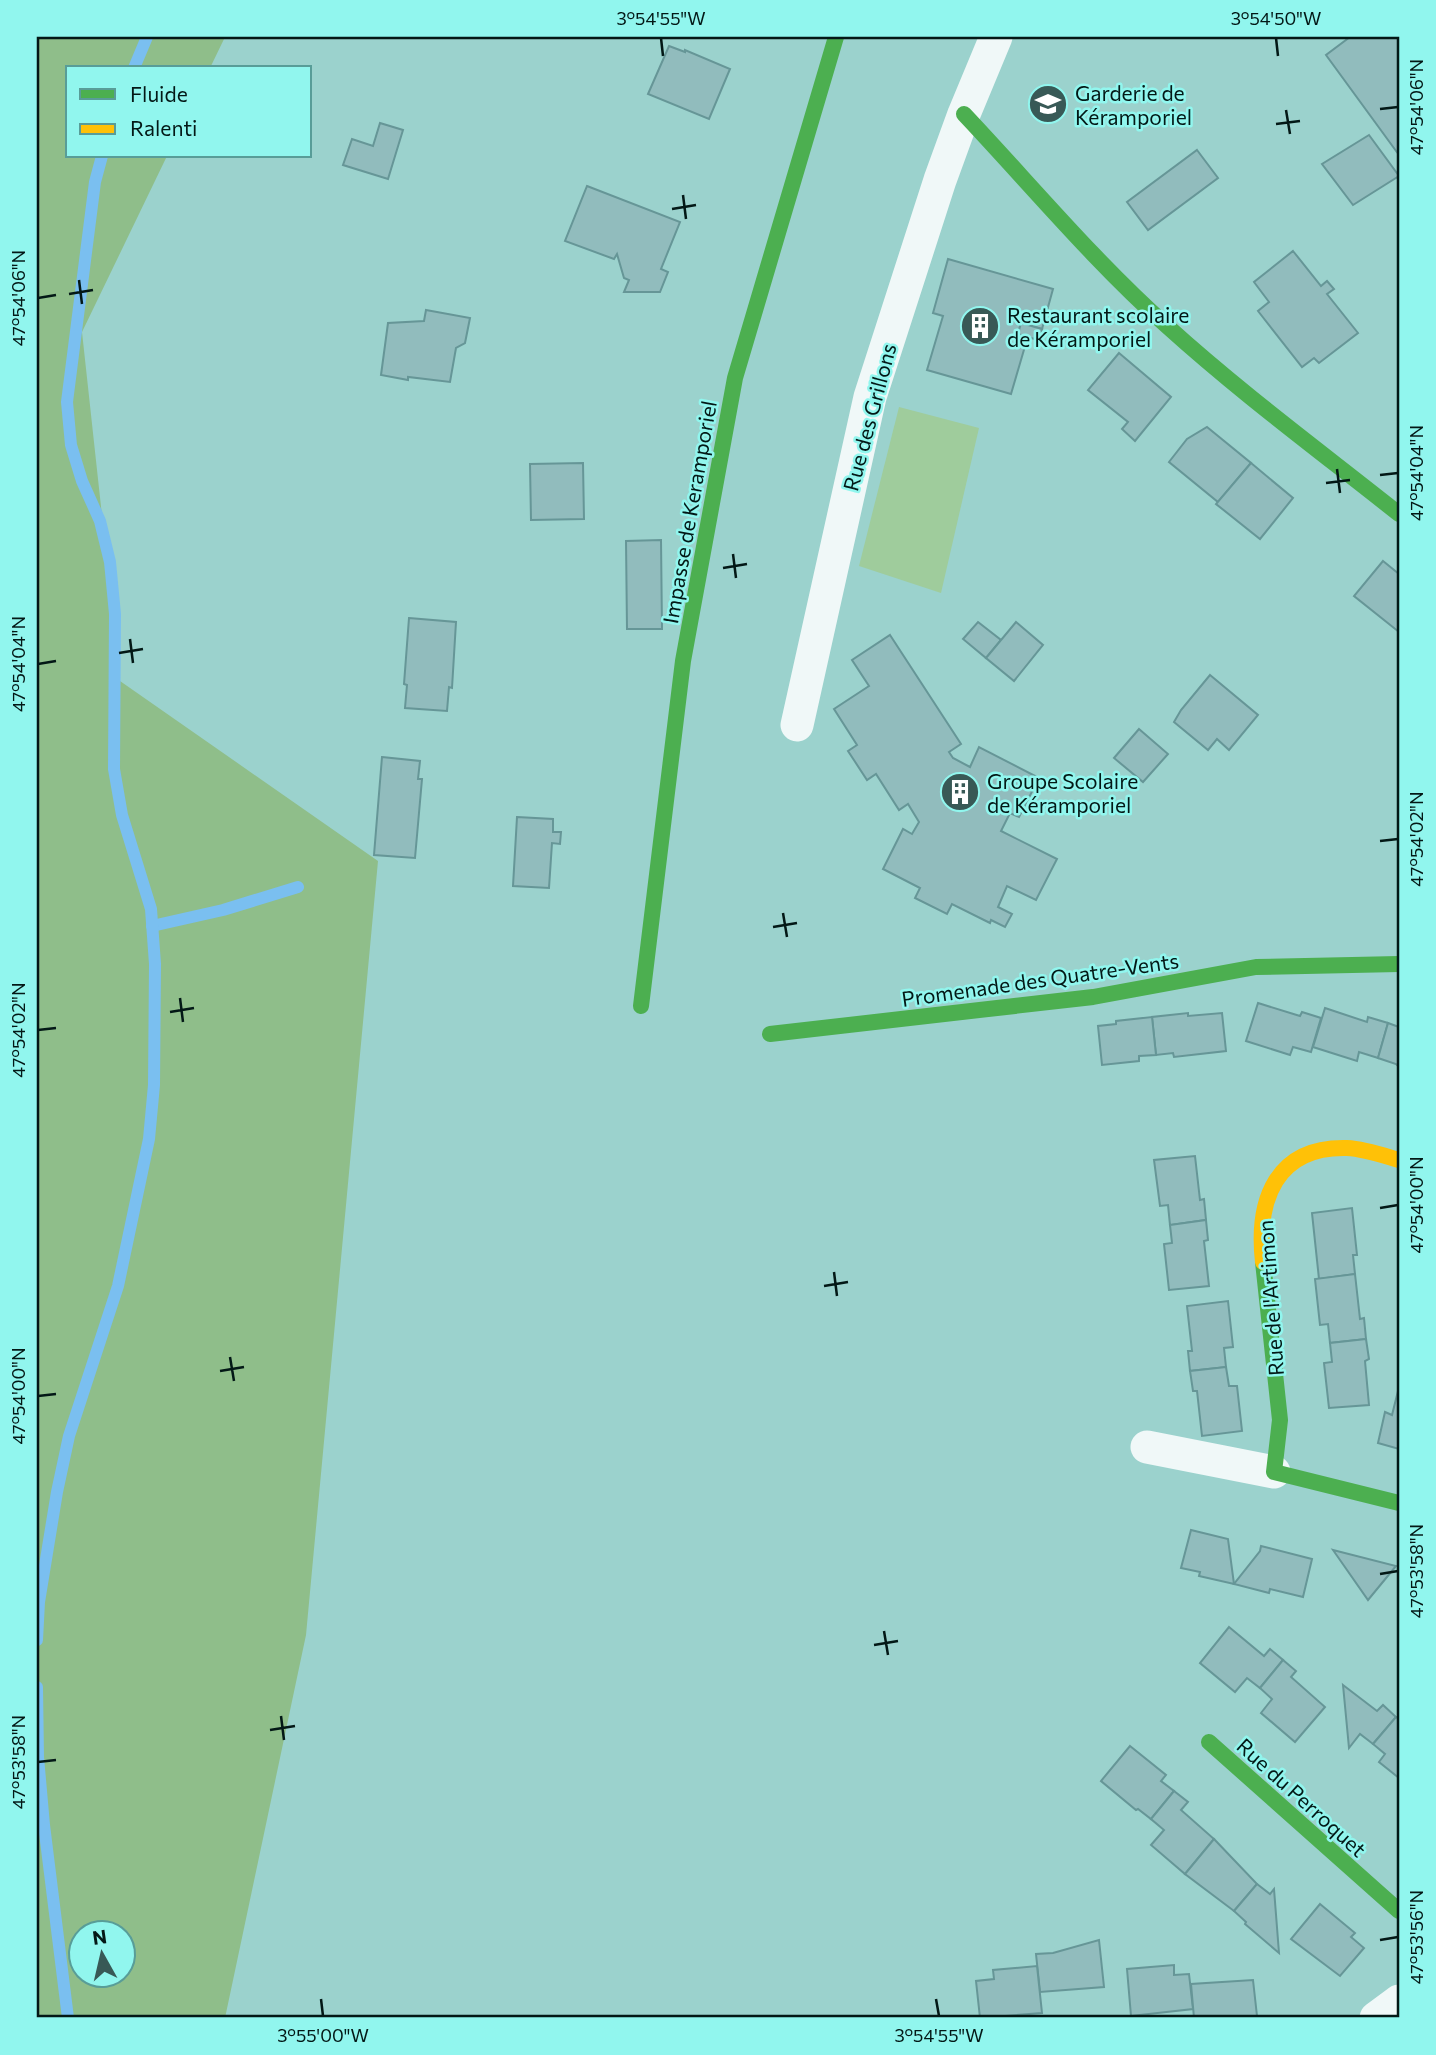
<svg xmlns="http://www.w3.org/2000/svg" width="1436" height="2055" font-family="Commissioner,sans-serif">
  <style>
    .green { fill: #9fcc9c }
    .forest { fill: #8fbe8a; fill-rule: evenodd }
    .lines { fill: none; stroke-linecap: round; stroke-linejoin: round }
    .stream { stroke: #7abff0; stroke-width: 12 }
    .building { fill: #91bcbd; stroke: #669697; stroke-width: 2 }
    .street { stroke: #f0f8f8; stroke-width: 33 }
    .fast { stroke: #4caf50; stroke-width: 16 }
    .slow { stroke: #ffc107; stroke-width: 16 }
    .ticks { fill: none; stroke: #031816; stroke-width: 2.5 }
    .labels { text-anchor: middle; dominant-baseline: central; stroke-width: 5; stroke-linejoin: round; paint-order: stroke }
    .poi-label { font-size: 21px; fill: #031816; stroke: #91f6ee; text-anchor: start }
    .street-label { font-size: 21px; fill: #031816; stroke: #91f6ee }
    .neatline { fill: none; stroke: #031816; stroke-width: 2.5 }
    .ticks-label { font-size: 18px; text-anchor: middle; fill: #031816 }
  </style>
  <rect width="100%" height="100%" fill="#9bd2cd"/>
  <!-- green -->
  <path class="green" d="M899,407L979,428L941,593L859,566Z"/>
  <!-- forest -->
  <path class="forest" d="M37,37H225L210,68H68V156H167L82,332L120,681L378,861L306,1635L225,2018H37ZM80,1932H122V1974H80Z"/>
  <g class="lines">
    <!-- stream -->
    <g class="stream">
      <path d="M134,68L147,37"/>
      <path d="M152,926L223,910L298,887"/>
      <path d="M37,1640L39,1602L57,1492L69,1436L118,1286L149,1139L154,1085L155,964L151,909L122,815L114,769L115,614L110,562L100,521L82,481L71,445L67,402L95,182L102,156"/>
      <path d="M37,1687L38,1757L44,1825L68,2018"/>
    </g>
  </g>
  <!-- building -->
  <g class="building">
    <path d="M1350,37H1399V155L1326,55Z"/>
    <path d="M669,46L685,52V50L730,69L709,119L648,94Z"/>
    <path d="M380,123L403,130L388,179L343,165L352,139L373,146Z"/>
    <path d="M1369,135L1399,176L1353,205L1322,164Z"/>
    <path d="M1197,150L1218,178L1148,230L1127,202Z"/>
    <path d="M587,186L680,222L661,269L668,272L660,292H624L629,280L624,278L617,254L614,259L565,241Z"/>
    <path d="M1293,251L1321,286L1327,281L1334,289L1327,294L1358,333L1319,363L1314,358L1302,367L1258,311L1269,302L1254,282Z"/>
    <path d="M948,259L1053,289L1042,329L1021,323L1018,334L1028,336L1011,394L927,370L943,316L933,313Z"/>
    <path d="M426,310L470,318L465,343L456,348L450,382L408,377V380L381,375L388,323L424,321Z"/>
    <path d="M1021,323L1042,329L1038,340L1018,334Z"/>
    <path d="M1119,353L1171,397L1135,441L1122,429L1128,422L1088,390Z"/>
    <path d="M1207,427L1251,463L1218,502L1169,462L1187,439Z"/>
    <path d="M583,463L584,519L531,520L530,464Z"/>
    <path d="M1251,463L1293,498L1260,539L1216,504Z"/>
    <path d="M661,540L662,629H627L626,541Z"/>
    <path d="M1383,561L1399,574V632L1354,596Z"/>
    <path d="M409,618L456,622L452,688L449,687L447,711L405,708L407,685L404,684Z"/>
    <path d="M978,622L1001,640L986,658L963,639Z"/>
    <path d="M1016,622L1043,645L1014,681L986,658Z"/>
    <path d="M890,635L961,744L949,752L953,758L970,767L979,747L1039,778L1019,817L1010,813L1001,831L1057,859L1036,900L1007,886L998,907L1012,914L1005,927L991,920L990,923L952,904L947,914L915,898L920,888L883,869L903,829L912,834L919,822L908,804L899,810L876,774L867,780L848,751L857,745L834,709L869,686L852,660Z"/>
    <path d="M1210,675L1258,715L1229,750L1217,739L1208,750L1174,722L1181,710Z"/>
    <path d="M1139,729L1168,754L1143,782L1114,758Z"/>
    <path d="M382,757L420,761L418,779H422L415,858L374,855Z"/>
    <path d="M517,817L553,819V832H561L560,844L552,843L549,888L513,886Z"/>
    <path d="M1258,1003L1300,1016L1302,1012L1321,1018L1311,1052L1293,1047L1290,1055L1246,1041Z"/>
    <path d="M1325,1008L1367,1022L1368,1017L1388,1023L1378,1058L1359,1052L1357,1061L1313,1047Z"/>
    <path d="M1188,1013V1016L1222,1013L1226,1051L1174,1057L1173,1053L1156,1055L1152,1017Z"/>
    <path d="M1152,1017L1156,1055L1139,1056V1061L1102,1065L1098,1026L1116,1024V1021Z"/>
    <path d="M1388,1023L1399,1027V1067L1396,1064L1378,1058Z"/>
    <path d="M1195,1156L1200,1200L1204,1199L1206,1220L1170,1225L1168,1205L1160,1206L1154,1160Z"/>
    <path d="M1352,1208L1357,1255H1353L1355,1274L1319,1279L1312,1213Z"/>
    <path d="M1206,1220L1208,1240L1204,1241L1209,1286L1169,1290L1164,1244L1172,1243L1170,1225Z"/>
    <path d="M1355,1274L1360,1319L1364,1318L1366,1339L1330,1343L1328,1324L1320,1325L1315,1279Z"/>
    <path d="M1228,1301L1233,1347L1224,1348L1226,1367L1190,1371L1188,1351H1192L1187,1306Z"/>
    <path d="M1366,1339L1369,1359L1365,1361L1369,1405L1329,1408L1324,1363L1332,1362L1330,1343Z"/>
    <path d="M1226,1367L1229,1386H1237L1242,1431L1202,1436L1197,1391H1193L1190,1371Z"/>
    <path d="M1399,1387V1449L1378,1443L1385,1412L1392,1415Z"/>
    <path d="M1191,1530L1228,1539L1234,1584L1199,1576L1200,1572L1181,1568Z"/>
    <path d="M1261,1546L1312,1559L1303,1597L1270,1589L1269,1593L1234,1584L1260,1551Z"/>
    <path d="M1333,1550L1396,1566L1368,1600Z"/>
    <path d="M1229,1627L1264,1656L1270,1649L1283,1660L1260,1688L1247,1678L1235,1692L1200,1663Z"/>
    <path d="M1283,1660L1296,1671L1291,1677L1325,1707L1295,1742L1261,1713L1272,1699L1260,1688Z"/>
    <path d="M1343,1685L1377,1711L1383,1705L1396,1717L1373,1744L1360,1734L1349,1748Z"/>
    <path d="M1396,1717L1399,1719V1778L1379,1762L1385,1754L1373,1744Z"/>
    <path d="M1130,1746L1166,1775L1161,1781L1174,1791L1151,1819L1138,1809L1136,1810L1101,1781Z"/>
    <path d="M1174,1791L1188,1802L1181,1810L1214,1839L1185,1874L1151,1845L1164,1830L1151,1819Z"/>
    <path d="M1214,1839L1257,1884L1234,1911L1185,1874Z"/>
    <path d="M1257,1884L1270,1894L1274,1889L1279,1953L1245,1924L1246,1922L1234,1911Z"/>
    <path d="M1320,1904L1355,1933L1351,1937L1364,1948L1340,1976L1291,1939Z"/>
    <path d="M1099,1940L1104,1987L1040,1992L1036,1954L1053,1953Z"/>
    <path d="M1174,1965V1975L1189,1974L1193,2009L1131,2016L1127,1969Z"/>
    <path d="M1037,1966L1042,2013L980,2018L976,1981L994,1979L993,1970Z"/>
    <path d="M1253,1980L1257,2016L1240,2018H1194L1191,1984Z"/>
  </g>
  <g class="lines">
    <!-- street -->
    <g class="street">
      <path d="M797,725L870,397L940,180L964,114L996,37"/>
      <path d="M1147,1447L1274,1472"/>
      <path d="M1376,2018L1399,2001"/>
    </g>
    <!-- fast -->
    <g class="fast">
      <path d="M964,114C1030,184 1095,262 1167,326C1241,393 1321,452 1399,514"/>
      <path d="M641,1006L683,661L735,378L836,37"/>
      <path d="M770,1034L1093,997L1256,967L1399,964"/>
      <path d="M1263,1262L1280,1420L1274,1472L1399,1503"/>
      <path d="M1209,1742L1399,1911"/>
    </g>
    <!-- slow -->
    <path class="slow" d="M1263,1262C1256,1200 1276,1146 1347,1148C1365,1149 1382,1155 1399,1160"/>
  </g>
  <!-- ticks -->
  <path class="ticks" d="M661,38L663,56M1276,38L1278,56M1380,109L1398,107M1286,110L1290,134M1276,124L1300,121M683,195L686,219M672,209L696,205M79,280L82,304M69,294L93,290M38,298L56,295M1337,469L1340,493M1380,475L1398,473M1326,483L1350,480M733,554L736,578M723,568L747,564M130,639L133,663M119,653L143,649M38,664L56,661M1380,841L1398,839M783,913L787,937M773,927L797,923M180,998L183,1022M170,1012L194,1008M38,1030L56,1028M1380,1208L1398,1205M834,1272L837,1296M824,1286L848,1282M230,1357L234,1381M220,1371L244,1367M38,1396L56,1394M1380,1574L1398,1571M884,1631L888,1655M874,1645L898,1641M281,1716L284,1740M270,1730L295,1726M38,1762L56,1760M1380,1940L1398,1937M321,1999L323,2016M936,1999L939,2016"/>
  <!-- icons -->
  <defs>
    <g id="school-disc" transform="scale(2.0125)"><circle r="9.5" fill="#385956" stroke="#91f6ee"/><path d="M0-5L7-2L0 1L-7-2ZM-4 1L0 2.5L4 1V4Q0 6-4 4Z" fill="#fff"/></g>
    <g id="building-disc" transform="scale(2.0125)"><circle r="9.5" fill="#385956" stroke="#91f6ee"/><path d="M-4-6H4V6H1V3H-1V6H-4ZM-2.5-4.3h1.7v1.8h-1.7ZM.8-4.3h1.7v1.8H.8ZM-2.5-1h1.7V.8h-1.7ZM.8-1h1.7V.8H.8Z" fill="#fff"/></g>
  </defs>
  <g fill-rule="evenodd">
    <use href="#school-disc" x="1048" y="104"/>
    <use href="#building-disc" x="980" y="326"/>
    <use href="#building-disc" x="960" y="792"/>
  </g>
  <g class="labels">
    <!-- poi labels -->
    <g class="poi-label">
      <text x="1075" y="92">Garderie de<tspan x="1075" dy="24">Kéramporiel</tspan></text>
      <text x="1007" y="314">Restaurant scolaire<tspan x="1007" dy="24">de Kéramporiel</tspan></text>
      <text x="987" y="780">Groupe Scolaire<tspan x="987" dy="24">de Kéramporiel</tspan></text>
    </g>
    <!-- street labels -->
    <g class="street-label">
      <text transform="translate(869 417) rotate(-75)">Rue des Grillons</text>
      <text transform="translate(689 512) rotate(-80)">Impasse de Keramporiel</text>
      <text transform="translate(1040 979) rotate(-8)">Promenade des Quatre-Vents</text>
      <text transform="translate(1270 1298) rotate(-94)">Rue de l'Artimon</text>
      <text transform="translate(1302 1797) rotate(42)">Rue du Perroquet</text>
    </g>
  </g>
  <!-- border -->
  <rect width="1436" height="2055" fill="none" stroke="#91f6ee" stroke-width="77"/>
  <!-- legend -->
  <rect x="66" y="66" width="245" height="91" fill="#91f6ee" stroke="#589d98" stroke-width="2"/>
  <rect x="80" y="89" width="35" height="10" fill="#4caf50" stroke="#589d98" stroke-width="2"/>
  <text x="130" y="102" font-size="21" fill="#031816">Fluide</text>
  <rect x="80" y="124" width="35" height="10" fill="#ffc107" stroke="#589d98" stroke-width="2"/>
  <text x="130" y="136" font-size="21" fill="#031816">Ralenti</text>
  <!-- north arrow -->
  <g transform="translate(102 1954) rotate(352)"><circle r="33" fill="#91f6ee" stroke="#589d98" stroke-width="2"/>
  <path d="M0-5L12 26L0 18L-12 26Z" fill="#385956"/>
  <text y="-10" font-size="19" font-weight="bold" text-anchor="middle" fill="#031816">N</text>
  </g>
  <rect x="38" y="38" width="1360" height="1978" class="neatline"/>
  <g class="ticks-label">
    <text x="661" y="25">3°54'55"W</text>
    <text x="1276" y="25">3°54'50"W</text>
    <text transform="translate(1417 107) rotate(-90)" y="6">47°54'06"N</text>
    <text transform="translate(19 298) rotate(-90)" y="6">47°54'06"N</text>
    <text transform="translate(1417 473) rotate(-90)" y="6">47°54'04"N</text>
    <text transform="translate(19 664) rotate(-90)" y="6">47°54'04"N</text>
    <text transform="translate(1417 839) rotate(-90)" y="6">47°54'02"N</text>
    <text transform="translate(19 1030) rotate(-90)" y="6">47°54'02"N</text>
    <text transform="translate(1417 1205) rotate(-90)" y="6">47°54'00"N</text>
    <text transform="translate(19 1396) rotate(-90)" y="6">47°54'00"N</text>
    <text transform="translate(1417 1571) rotate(-90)" y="6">47°53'58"N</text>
    <text transform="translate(19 1762) rotate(-90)" y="6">47°53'58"N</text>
    <text transform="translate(1417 1937) rotate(-90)" y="6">47°53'56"N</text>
    <text x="323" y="2042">3°55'00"W</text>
    <text x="939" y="2042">3°54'55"W</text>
  </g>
</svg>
